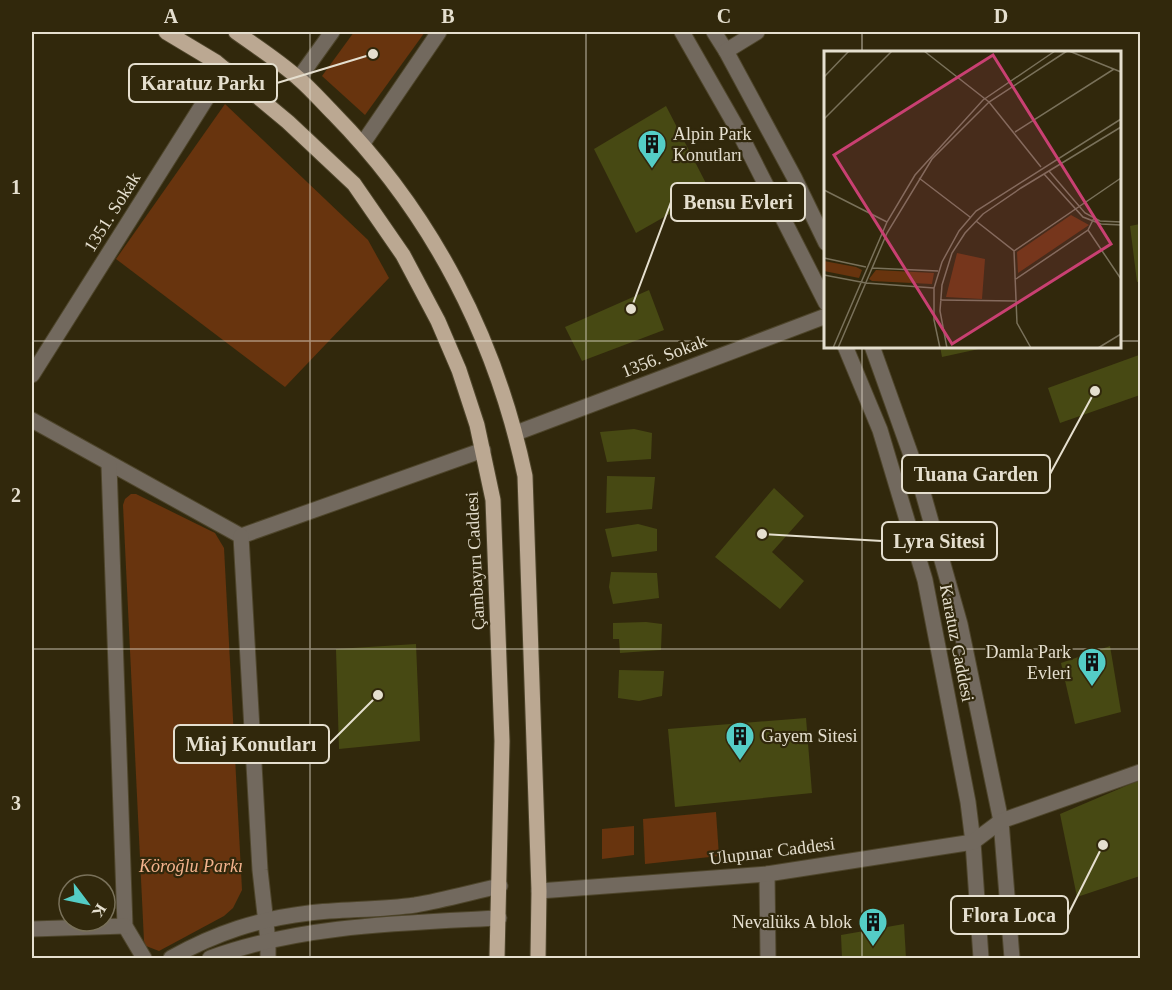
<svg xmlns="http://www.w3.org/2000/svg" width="1172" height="990" font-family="'Times New Roman',serif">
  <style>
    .green { fill: #68340e }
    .building { fill: #474913 }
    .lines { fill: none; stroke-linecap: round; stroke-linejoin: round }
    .minor-casing { stroke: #4e452b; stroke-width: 17 }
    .major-casing { stroke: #4e452b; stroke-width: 17 }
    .minor { stroke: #72695e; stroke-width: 15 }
    .major { stroke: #bba892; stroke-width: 15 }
    .grid { fill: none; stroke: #e5dfcf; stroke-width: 1.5; stroke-opacity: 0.55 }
    .labels { text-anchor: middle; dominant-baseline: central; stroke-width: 4.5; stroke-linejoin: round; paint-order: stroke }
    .poi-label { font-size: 18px; fill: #e5dfcf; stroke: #31280c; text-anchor: start }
    .street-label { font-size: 18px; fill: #e5dfcf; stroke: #31280c }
    .park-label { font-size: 18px; font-style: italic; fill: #f4b38d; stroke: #31280c }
    .inset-road { fill: none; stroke: #79715a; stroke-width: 1.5 }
    .view { fill: #c94072; fill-opacity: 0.15; stroke: #c94072; stroke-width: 3 }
    .inset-edge { fill: none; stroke: #e5dfcf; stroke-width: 3 }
    .leader { fill: none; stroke: #e5dfcf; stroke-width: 2 }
    .callout-dot { fill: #e5dfcf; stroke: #31280c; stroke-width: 2 }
    .callout { fill: #31280c; stroke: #e5dfcf; stroke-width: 2 }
    .callout-label { font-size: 20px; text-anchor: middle; font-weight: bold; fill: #e5dfcf }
    .neatline { fill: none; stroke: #e5dfcf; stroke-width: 2 }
    .grid-label { font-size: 20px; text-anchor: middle; font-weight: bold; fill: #e5dfcf }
  </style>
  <rect width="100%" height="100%" fill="#31280c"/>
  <!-- green -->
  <g class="green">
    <path d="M354,32H425L365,115L322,76Z"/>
    <path d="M225,104L368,240L389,278L285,387L116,259Z"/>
    <path d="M131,494H136L215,533L224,548L242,890L233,908L224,916L159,951L146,946L144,941L123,505L125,499Z"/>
    <path d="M716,812L719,856L645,864L643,819Z"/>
    <path d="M634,826V855L602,859V829Z"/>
  </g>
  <!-- building -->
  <g class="building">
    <path d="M666,106L710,191L636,233L594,149Z"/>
    <path d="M1140,224V281L1137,282L1130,226Z"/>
    <path d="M649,290L664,330L582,361L565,327Z"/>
    <path d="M940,346H988V347L942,357Z"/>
    <path d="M1139,355L1140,395L1060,423L1048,388Z"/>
    <path d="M634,429L652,433L651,459L607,462L600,432Z"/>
    <path d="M607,476L655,477L652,509L606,513Z"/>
    <path d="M774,488L804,516L772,552L804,581L780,609L715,557Z"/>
    <path d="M638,524L657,529V551L612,557L605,529Z"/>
    <path d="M611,572L657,573L659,598L613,604L609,587Z"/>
    <path d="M646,622L662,624L661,650L620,653L619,639H613V623Z"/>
    <path d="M416,644L420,741L339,749L336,649Z"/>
    <path d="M1110,646L1121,712L1075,724L1061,663Z"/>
    <path d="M619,670L664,671L662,696L639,701L618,698Z"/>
    <path d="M806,718L812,793L675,807L668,729Z"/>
    <path d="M1140,780V876L1077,897L1060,814Z"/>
    <path d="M904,924L906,958H842L841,935Z"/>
  </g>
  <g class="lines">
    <!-- minor casing -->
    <g class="minor-casing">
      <g id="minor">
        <path d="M682,32L738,130L826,303"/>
        <path d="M714,32L726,51L794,177L826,243"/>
        <path d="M726,51L757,32"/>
        <path d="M299,78L332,32"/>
        <path d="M363,143L439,32"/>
        <path d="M845,346L880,430L925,580L968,802L973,842L981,958"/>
        <path d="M872,346L917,472L960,624L1001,821L1012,958"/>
        <path d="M32,375L225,69"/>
        <path d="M32,420L241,536L483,450"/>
        <path d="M516,433L826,316"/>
        <path d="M109,465L125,926L144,958"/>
        <path d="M241,536L260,870L268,941V958"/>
        <path d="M767,874L768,958"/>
        <path d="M539,891L767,874L973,842L1001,821L1140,772"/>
        <path d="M32,929L125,926"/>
        <path d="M171,958C216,933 258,919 309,913C344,909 380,910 415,905C444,900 472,892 500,886"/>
        <path d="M210,958C300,925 403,923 499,918"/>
      </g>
    </g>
    <!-- major casing -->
    <g class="major-casing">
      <g id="major">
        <path d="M166,32L216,62L288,122L354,184L403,255L438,321L459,370L477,425L493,500L502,741L497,958"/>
        <path d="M236,32C257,47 279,61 298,78C311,89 322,102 334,114C432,214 496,338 525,476L539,891L538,958"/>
      </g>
    </g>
    <!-- minor -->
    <use href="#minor" class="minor"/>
    <!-- major -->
    <use href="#major" class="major"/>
  </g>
  <!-- grid -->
  <path class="grid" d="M310,32V958M586,32V958M862,32V52M32,341H826M1120,341H1140M862,346V958M32,649H1140"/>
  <!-- icons -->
  <defs>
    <g id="building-pin" transform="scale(1.5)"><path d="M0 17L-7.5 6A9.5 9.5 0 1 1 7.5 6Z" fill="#54cdc6" stroke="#31280c"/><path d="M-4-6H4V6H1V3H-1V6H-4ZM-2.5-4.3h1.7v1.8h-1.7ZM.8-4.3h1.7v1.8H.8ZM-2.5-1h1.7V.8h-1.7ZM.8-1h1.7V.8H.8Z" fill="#111"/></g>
  </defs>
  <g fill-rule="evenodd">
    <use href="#building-pin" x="652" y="144"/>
    <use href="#building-pin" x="1092" y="662"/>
    <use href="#building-pin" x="740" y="736"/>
    <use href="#building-pin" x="873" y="922"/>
  </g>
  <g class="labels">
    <!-- poi labels -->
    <g class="poi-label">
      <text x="673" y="134">Alpin Park<tspan x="673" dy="21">Konutları</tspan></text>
      <text x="1071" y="652" text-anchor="end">Damla Park<tspan x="1071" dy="21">Evleri</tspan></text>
      <text x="761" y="736">Gayem Sitesi</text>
      <text x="852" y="922" text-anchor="end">Nevalüks A blok</text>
    </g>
    <!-- street labels -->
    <g class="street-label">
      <text transform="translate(112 212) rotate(-58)">1351. Sokak</text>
      <text transform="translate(664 356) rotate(-21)">1356. Sokak</text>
      <text transform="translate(475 561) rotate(-93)">Çambayırı Caddesi</text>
      <text transform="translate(957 643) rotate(79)">Karatuz Caddesi</text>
      <text transform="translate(772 851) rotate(-7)">Ulupınar Caddesi</text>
    </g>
    <!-- park labels -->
    <g class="park-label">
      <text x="191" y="866">Köroğlu Parkı</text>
    </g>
  </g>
  <!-- overview -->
  <g transform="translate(824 51)">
    <rect width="297" height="297" fill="#31280c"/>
    <path d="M247,164L265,174L194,222L193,201ZM133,202L161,208L158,248L122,246ZM0,210L32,216L38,219L35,227L0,220ZM52,219L110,222L108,233L48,230L45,228Z" fill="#68340e"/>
    <path class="inset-road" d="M100,0L165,51L217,116M245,0L297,21M0,26L25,0M0,68L68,0M191,81L290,18M225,120L261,162L276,170L297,171M220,123L259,166L277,173L297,174M95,127L146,166M0,139L63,171M152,170L190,200L193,272L207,297M264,179L297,228M190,200L297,127M0,207L42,216M48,217L114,220M0,224L42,232L110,237M192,228L264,179L270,167M116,249L192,250M9,297L63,171L91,124L159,49L231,0M14,297L63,182L108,108L165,51L243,0M116,297L110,269V237L118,211L135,180L152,160L297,68M123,297L116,260L118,234L128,202L141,182L159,163L197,137L297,76M274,297L297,283"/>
    <path class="view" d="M169,4L287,193L128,293L10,104Z"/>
    <rect width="297" height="297" class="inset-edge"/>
  </g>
  <!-- callouts -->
  <path class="leader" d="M373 54L277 83M631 309L671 202M1095 391L1050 474M762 534L882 541M378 695L329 744M1103 845L1068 915"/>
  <g class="callout-dot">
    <circle cx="373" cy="54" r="6"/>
    <circle cx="631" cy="309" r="6"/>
    <circle cx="1095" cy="391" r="6"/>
    <circle cx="762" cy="534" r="6"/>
    <circle cx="378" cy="695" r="6"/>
    <circle cx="1103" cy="845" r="6"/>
  </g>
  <g class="callout">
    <rect x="129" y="64" width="148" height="38" rx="6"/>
    <rect x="671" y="183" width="134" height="38" rx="6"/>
    <rect x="902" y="455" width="148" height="38" rx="6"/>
    <rect x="882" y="522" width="115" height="38" rx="6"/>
    <rect x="174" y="725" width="155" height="38" rx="6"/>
    <rect x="951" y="896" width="117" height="38" rx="6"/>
  </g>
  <g class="callout-label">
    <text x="203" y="90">Karatuz Parkı</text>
    <text x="738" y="209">Bensu Evleri</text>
    <text x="976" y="481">Tuana Garden</text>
    <text x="939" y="548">Lyra Sitesi</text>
    <text x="251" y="751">Miaj Konutları</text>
    <text x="1009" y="922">Flora Loca</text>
  </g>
  <!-- border -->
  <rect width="1172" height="990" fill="none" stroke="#31280c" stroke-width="66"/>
  <!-- north arrow -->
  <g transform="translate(87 903) rotate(122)"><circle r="28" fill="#31280c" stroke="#79715a" stroke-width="1.5"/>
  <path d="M0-4.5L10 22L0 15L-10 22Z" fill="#54cdc6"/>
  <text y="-9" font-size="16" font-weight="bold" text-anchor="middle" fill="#e5dfcf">K</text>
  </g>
  <rect x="33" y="33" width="1106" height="924" class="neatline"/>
  <g class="grid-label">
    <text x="171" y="23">A</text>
    <text x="448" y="23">B</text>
    <text x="724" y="23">C</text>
    <text x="1001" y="23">D</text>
    <text x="16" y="194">1</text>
    <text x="16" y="502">2</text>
    <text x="16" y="810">3</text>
  </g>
</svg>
